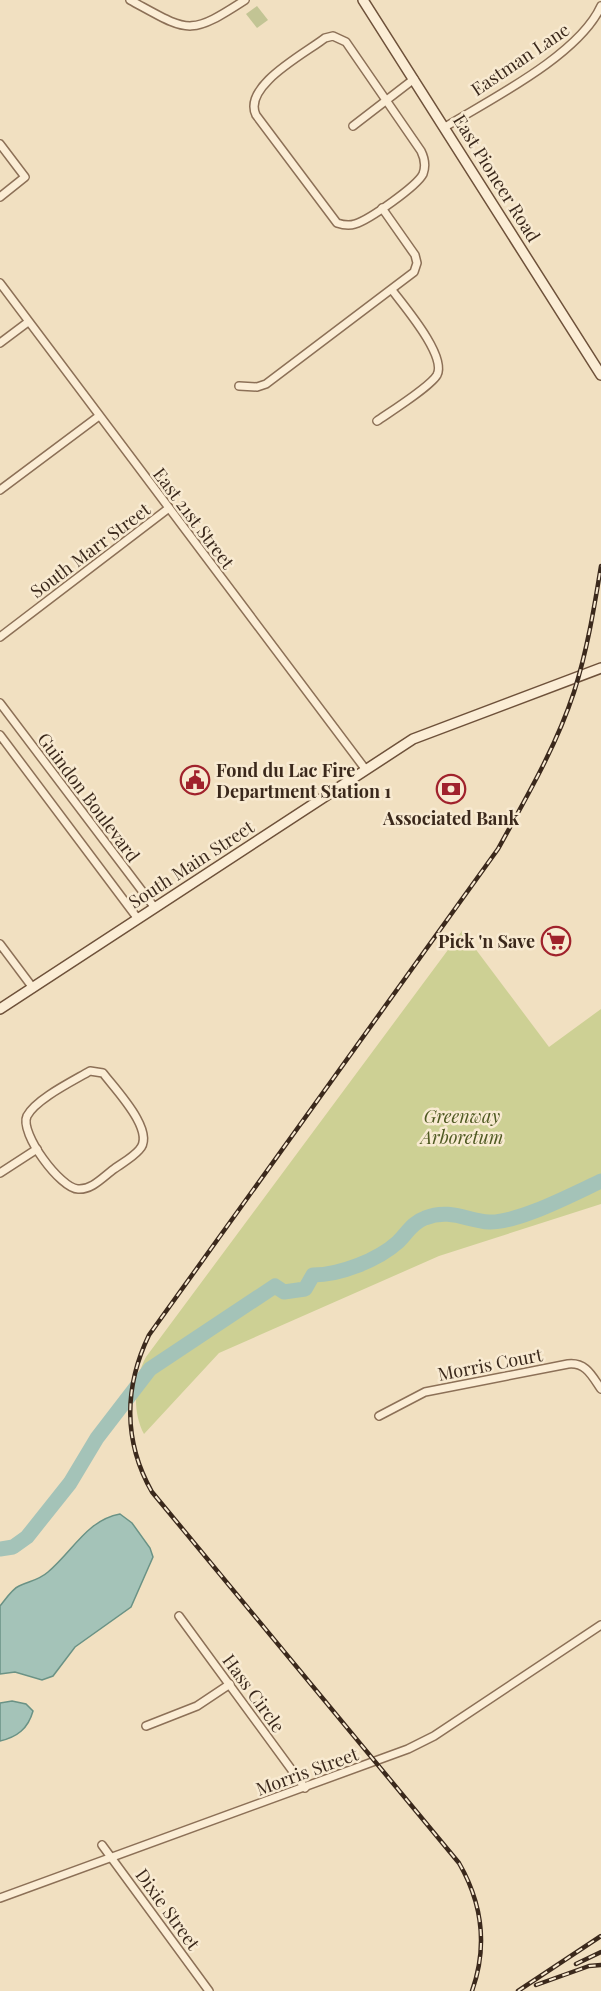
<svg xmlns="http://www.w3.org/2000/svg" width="601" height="1991" font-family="'Playfair Display',serif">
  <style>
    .green { fill: #cdd094 }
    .cemetery { fill: #c2c494 }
    .water { fill: #a4c3b8; stroke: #6a9285; stroke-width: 1.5 }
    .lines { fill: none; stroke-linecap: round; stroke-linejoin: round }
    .river { stroke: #a4c3b8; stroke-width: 15 }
    .street-casing { stroke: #8c7057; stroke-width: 10 }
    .secondary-casing { stroke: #6e513a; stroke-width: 12 }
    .street { stroke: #fbedd5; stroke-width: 7 }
    .secondary { stroke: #fbedd5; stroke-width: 9 }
    .rail-casing { stroke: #3b291c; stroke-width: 4.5 }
    .rail { stroke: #f8ead1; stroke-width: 2; stroke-dasharray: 7; stroke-linecap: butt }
    .labels { text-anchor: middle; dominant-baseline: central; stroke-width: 5; stroke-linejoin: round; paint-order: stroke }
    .street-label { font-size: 18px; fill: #3b291c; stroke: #f8ead1 }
    .poi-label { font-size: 18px; font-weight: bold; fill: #3b291c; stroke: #f8ead1; text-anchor: start }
    .park-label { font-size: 18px; font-style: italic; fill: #4e5921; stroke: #f8ead1 }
  </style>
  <rect width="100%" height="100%" fill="#f1e0c1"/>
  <!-- green -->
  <path class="green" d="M462,931L549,1047L601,1009V1204L439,1256L219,1353L144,1434C132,1412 134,1379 146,1357Z"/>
  <!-- cemetery -->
  <path class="cemetery" d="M257,6L268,20L257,28L246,14Z"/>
  <!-- water -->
  <g class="water">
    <path d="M120,1514L132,1523L150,1548L153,1557L131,1607L75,1647L53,1676L42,1680L15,1672L0,1674V1606C5,1600 12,1589 19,1586C30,1581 39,1580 48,1572C73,1551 87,1520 120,1514Z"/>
    <path d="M12,1701L26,1704L33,1711C28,1729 17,1737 0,1741V1703Z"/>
  </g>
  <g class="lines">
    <!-- river -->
    <path class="river" d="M0,1549L13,1547L27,1537L70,1483L97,1438L150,1369L275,1286L284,1292L305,1289L313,1275C340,1275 378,1260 398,1242C407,1233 413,1222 425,1218C450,1208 468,1221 489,1222C518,1223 573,1194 601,1181"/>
    <!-- street casing -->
    <g class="street-casing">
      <g id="street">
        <path d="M130,0C189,32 188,37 245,0"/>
        <path d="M333,36L346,42L421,151C425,159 426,166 423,174C417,186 369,220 355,224C349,226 343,225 337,223L256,115C242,86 306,53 325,38Z"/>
        <path d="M353,126L414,79"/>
        <path d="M445,127C491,99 579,55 601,6"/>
        <path d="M0,144L25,177L0,197"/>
        <path d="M0,283L366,770"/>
        <path d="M0,343L28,322"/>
        <path d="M239,386L257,387L266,384L414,272L417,263L415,255L382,208"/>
        <path d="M377,421C390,412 430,387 437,375C447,356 404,306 392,290"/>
        <path d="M0,490L99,416"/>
        <path d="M0,637L169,508"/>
        <path d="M0,703L155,908"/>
        <path d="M0,735L138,919"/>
        <path d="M0,944L33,988"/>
        <path d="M90,1071L103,1073C115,1089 157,1132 139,1150C132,1158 122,1163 114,1169C103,1177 92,1190 78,1189C61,1189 19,1133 27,1116C36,1099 73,1081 90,1071Z"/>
        <path d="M0,1173L37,1149"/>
        <path d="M379,1416L425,1392L568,1364C586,1362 592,1376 601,1389"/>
        <path d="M179,1616L305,1788"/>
        <path d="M146,1726L197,1706L230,1684"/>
        <path d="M102,1845L209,1991"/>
        <path d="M0,1898L408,1749L434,1736L601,1625"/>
      </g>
    </g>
    <!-- secondary casing -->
    <g class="secondary-casing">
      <g id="secondary">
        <path d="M363,0L601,375"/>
        <path d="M0,1009L413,739L601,668"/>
      </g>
    </g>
    <!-- street -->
    <use href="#street" class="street"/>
    <!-- secondary -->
    <use href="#secondary" class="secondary"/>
    <!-- rail casing -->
    <g class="rail-casing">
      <g id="rail">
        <path d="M576,1964L601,1952"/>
        <path d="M536,1985L589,1966L601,1965"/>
        <path d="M472,1991C488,1946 482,1903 459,1863L152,1492C123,1441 124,1387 149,1335L498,849C526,798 556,747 574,692C587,651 594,609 601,566"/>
        <path d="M518,1991L601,1936"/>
      </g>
    </g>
    <!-- rail -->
    <use href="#rail" class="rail"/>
  </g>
  <!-- icons -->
  <defs>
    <g id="civic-ring" transform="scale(1.5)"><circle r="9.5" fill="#f8ead1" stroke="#a0222c" stroke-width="1.5"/><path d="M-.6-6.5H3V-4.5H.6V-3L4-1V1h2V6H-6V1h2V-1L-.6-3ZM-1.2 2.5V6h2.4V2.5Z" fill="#a0222c"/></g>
    <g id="bank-ring" transform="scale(1.5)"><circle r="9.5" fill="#f8ead1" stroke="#a0222c" stroke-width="1.5"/><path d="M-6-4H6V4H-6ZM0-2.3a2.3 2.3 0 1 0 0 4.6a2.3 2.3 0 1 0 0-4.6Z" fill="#a0222c"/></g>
    <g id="supermarket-ring" transform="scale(1.5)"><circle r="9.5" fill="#f8ead1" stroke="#a0222c" stroke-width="1.5"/><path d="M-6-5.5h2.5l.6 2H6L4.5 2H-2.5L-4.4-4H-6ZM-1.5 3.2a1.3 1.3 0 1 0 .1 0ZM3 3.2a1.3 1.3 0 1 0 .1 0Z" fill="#a0222c"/></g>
  </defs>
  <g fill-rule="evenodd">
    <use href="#civic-ring" x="195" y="780"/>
    <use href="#bank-ring" x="451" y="789"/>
    <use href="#supermarket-ring" x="556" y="941"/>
  </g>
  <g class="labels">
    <!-- street labels -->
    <g class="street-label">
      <text transform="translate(520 59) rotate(-34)">Eastman Lane</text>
      <text transform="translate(497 178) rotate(58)">East Pioneer Road</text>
      <text transform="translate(194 518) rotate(53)">East 21st Street</text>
      <text transform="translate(90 550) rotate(-37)">South Marr Street</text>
      <text transform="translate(89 797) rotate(53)">Guindon Boulevard</text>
      <text transform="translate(191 864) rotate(-33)">South Main Street</text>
      <text transform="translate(490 1364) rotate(-11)">Morris Court</text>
      <text transform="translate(254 1693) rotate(54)">Hass Circle</text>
      <text transform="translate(307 1771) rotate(-20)">Morris Street</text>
      <text transform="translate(168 1909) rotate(54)">Dixie Street</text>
    </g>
    <!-- poi labels -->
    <g class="poi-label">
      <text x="216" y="770">Fond du Lac Fire<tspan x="216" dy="21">Department Station 1</tspan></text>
      <text x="451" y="818" text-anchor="middle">Associated Bank</text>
      <text x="535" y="941" text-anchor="end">Pick 'n Save</text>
    </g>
    <!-- park labels -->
    <g class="park-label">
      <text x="462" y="1116">Greenway<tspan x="462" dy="21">Arboretum</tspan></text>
    </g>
  </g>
</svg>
